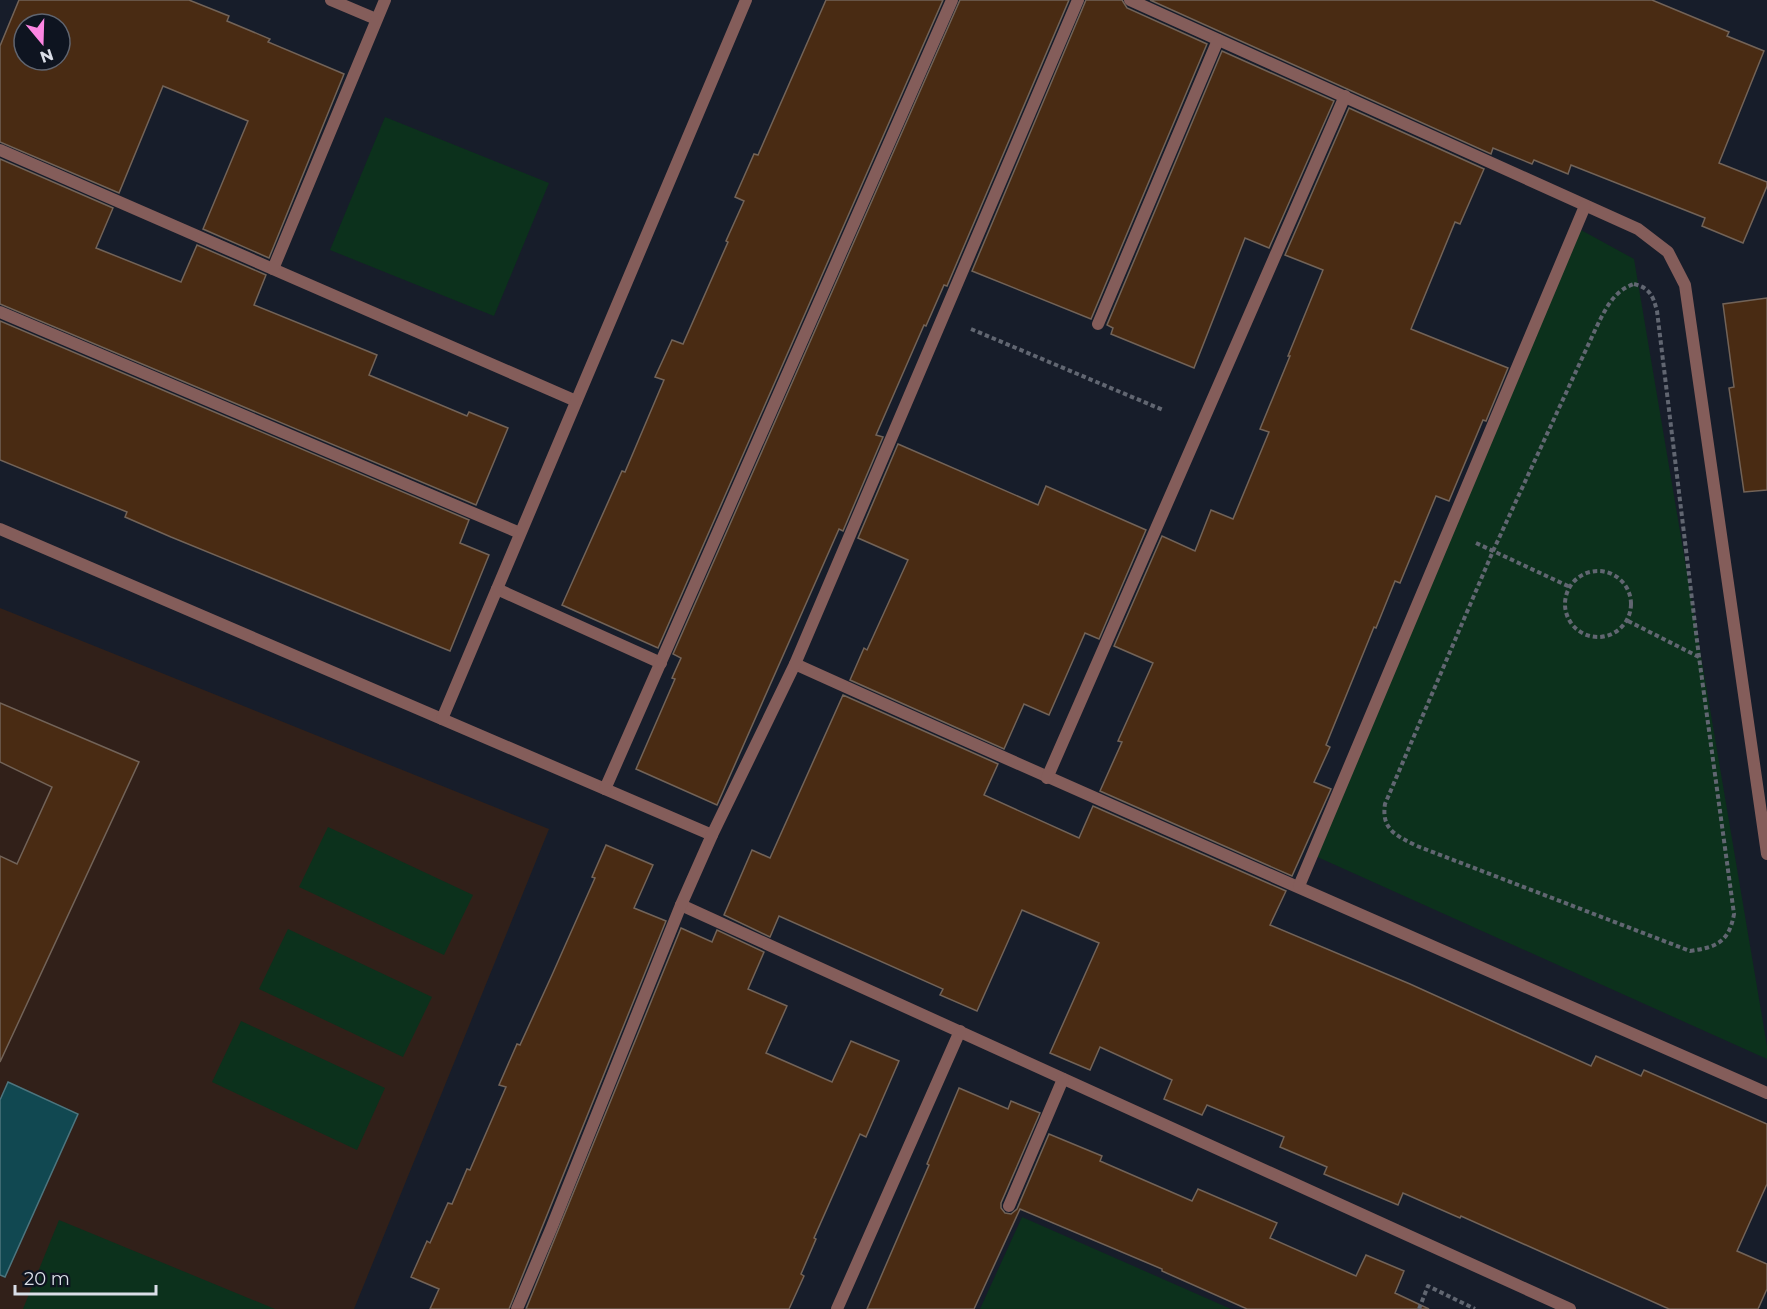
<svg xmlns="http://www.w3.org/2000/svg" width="1767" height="1309" font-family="Montserrat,sans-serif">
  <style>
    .education { fill: #312019 }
    .green { fill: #0c311c }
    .water { fill: #114851; stroke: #4d757e; stroke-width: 1.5 }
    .building { fill: #492b13; stroke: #726358; stroke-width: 1.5; fill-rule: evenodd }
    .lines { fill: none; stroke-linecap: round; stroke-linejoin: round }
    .path { stroke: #616671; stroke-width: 4; stroke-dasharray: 4.5 3; stroke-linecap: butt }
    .street { stroke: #845d5a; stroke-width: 12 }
  </style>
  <rect width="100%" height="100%" fill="#171d2a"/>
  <!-- education -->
  <path class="education" d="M0,608L549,829L354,1309H0Z"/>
  <!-- green -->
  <g class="green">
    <path d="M385,117L549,183L494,316L330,250Z"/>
    <path d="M1581,230L1634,259L1767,1046V1059L1313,855Z"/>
    <path d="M328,827L473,895L444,955L299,887Z"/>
    <path d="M288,929L432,997L403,1057L259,989Z"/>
    <path d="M241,1021L385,1088L357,1150L212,1082Z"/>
    <path d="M1022,1217L1231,1309H980Z"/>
    <path d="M59,1220L275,1309H23Z"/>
  </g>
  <!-- water -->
  <path class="water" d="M8,1082L78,1114L5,1277L0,1275V1100Z"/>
  <!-- building -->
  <g class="building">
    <path d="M19,0H189L229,16L227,21L270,39L268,42L344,74L269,258L203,229L248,121L163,86L119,193L0,142V46ZM24,24H60V60H24Z"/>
    <path d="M826,0H943L658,648L562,605L622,471L625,472L664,380L655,377L672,340L683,344L728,242L726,241L744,201L735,197L754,154L758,155Z"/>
    <path d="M960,0H1069L947,286L944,285L926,326L924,325L876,435L883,437L843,531L839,529L717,805L636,769L675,679L672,678L681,658L673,654Z"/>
    <path d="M1086,0H1122L1127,8L1207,44L1091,319L972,271Z"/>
    <path d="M1150,0H1652L1729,32L1727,36L1764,51L1719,163L1767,182V186L1743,243L1702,226L1705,218L1571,165L1568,174L1534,160L1532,164L1493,148L1491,154Z"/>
    <path d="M1222,51L1334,101L1269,248L1245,238L1194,368L1111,334L1113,328L1107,325Z"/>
    <path d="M1349,108L1484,169L1460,224L1455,222L1411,329L1508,368L1486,421L1483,420L1449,501L1436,496L1400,583L1395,581L1376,628L1374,627L1326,745L1330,747L1314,782L1331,789L1292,876L1100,791L1122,742L1118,741L1153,663L1114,646L1162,536L1195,551L1211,510L1233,519L1269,432L1260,429L1290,356H1288L1323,270L1285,255Z"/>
    <path d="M0,159L113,208L96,248L181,282L197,245L266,275L254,305L377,355L369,375L467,416L469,412L508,428L476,505L0,304Z"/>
    <path d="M1767,298V490L1744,492L1729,388L1734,387L1723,304Z"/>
    <path d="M0,321L469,520L460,543L489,555L450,651L171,537L125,517L127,512L0,460Z"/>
    <path d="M898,444L1038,505L1046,486L1146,530L1099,639L1085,633L1049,715L1024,704L1004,749L850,680L864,648L867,650L908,560L858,538Z"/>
    <path d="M843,695L998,764L984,795L1079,838L1093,806L1286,891L1270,925L1410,984L1591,1066L1596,1056L1641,1076L1644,1070L1767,1124V1184L1737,1251L1767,1264V1289L1758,1309H1669L1461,1216L1460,1218L1403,1193L1398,1205L1324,1174L1327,1167L1280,1147L1284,1137L1207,1105L1202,1115L1164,1099L1172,1080L1100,1047L1090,1070L1050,1053L1099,943L1022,910L977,1011L940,995L943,989L779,916L770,937L724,915L752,850L770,858Z"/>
    <path d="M0,703L139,762L0,1062V856L17,864L52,787L0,762Z"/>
    <path d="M606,845L653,865L634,908L666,921L509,1309H430L439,1289L411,1277L427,1241L430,1243L448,1203L452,1204L467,1169L470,1170L506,1087L499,1085L517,1044L520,1045L552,975L595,878L592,877Z"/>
    <path d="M681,928L712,942L717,930L764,952L748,989L787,1006L766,1053L832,1082L851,1041L899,1061L866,1137L860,1134L814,1238L816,1239L801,1274L804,1276L789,1309H526Z"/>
    <path d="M959,1088L1008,1109L1011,1101L1040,1113L1001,1203V1208L1005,1213L1011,1214L1017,1209L1049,1134L1102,1156L1100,1161L1192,1201L1198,1189L1277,1223L1270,1238L1356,1276L1366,1255L1404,1271L1395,1293L1429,1309H1247L1162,1271V1269L1020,1209L974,1309H867L929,1165L927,1164Z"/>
  </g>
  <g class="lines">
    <!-- path -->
    <g class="path">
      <path d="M1634,284C1650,288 1653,296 1657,311L1699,657L1734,914C1729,942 1717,947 1690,951L1417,846C1397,836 1381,830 1385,804L1493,551L1596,328C1605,310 1613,291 1634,284Z"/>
      <path d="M971,329L1163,410"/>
      <path d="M1476,543L1570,587"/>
      <circle cx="1598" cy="604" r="33"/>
      <path d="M1628,621L1699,657"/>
      <path d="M1419,1309L1428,1286L1475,1309"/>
    </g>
    <!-- street -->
    <g class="street">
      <path d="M331,0L376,19"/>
      <path d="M1130,0L1638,229L1668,252L1685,285L1767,854"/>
      <path d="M0,150L576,401"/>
      <path d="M273,269L385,0"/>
      <path d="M0,312L520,533"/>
      <path d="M1098,324L1218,40"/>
      <path d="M0,529L712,835"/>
      <path d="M497,589L661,663"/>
      <path d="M795,664C1118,810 1443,950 1767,1093"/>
      <path d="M442,719L746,0"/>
      <path d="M1047,778L1345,96"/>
      <path d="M605,789L952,0"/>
      <path d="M1299,886L1585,206"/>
      <path d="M681,905L1570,1309"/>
      <path d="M1009,1206L1063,1079"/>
      <path d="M517,1309L551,1229L681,905L712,835L795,664L1078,0"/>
      <path d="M837,1309L960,1031"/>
    </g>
  </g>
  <!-- north arrow -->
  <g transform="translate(42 42) rotate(161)"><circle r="28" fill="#0e1420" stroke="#606570" stroke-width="1.5"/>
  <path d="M0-4.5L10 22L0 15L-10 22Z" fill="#fd86e2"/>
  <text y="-9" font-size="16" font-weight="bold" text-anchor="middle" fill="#dadee7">N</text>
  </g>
  <!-- scale -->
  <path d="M15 1285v9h141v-9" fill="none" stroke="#dadee7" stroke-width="3"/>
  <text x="24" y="1285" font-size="18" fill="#dadee7" stroke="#0e1420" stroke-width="4.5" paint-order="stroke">20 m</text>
</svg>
